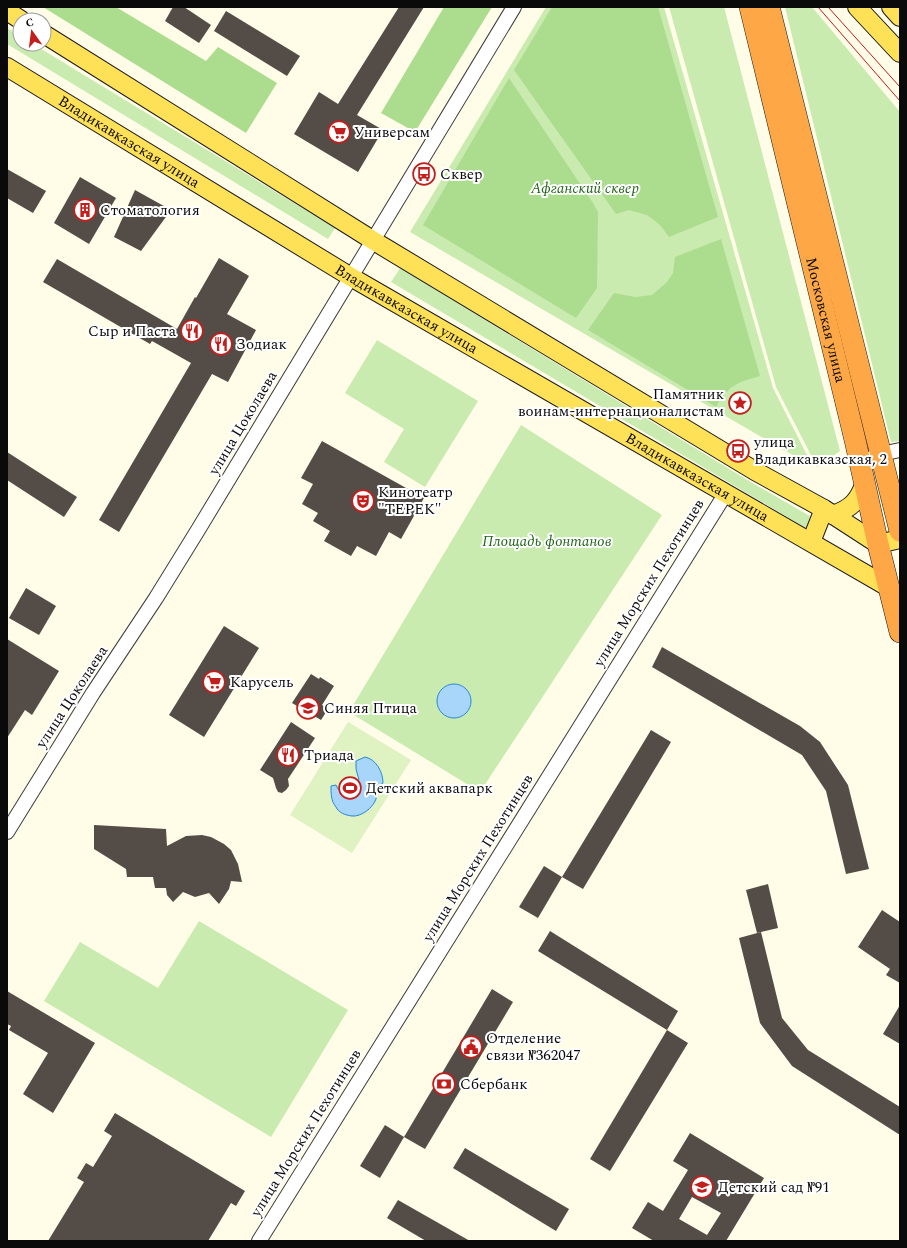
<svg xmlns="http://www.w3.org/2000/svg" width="907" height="1248" font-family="Spectral,serif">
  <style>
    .green { fill: #caebaf }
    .forest { fill: #acdd8e }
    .pitch { fill: #def2c2 }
    .water { fill: #a8d6fa; stroke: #2b86d6 }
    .building { fill: #544c46; fill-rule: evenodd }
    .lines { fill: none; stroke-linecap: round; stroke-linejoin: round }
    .minor-casing { stroke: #3d3d3d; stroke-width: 16 }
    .major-casing { stroke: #1b1b1b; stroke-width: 20 }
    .highway-casing { stroke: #1b1b1b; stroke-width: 22 }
    .minor { stroke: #fff; stroke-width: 14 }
    .major { stroke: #ffe158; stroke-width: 18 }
    .highway { stroke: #fea746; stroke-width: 21 }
    .tram { stroke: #c21e1b; stroke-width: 1 }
    .labels { text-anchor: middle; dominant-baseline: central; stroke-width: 4; stroke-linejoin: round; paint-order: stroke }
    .poi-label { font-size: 15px; fill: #0a0a0a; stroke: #fff; text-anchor: start }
    .street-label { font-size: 15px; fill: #0a0a0a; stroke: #fff }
    .park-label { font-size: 15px; font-style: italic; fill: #236518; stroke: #fff }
  </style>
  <rect width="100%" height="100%" fill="#fffce8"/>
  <!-- green -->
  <g class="green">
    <path d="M546,7H664L773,388L813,467L410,232Z"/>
    <path d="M669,7H724L840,451L817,467L776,387Z"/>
    <path d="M785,7H812L900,112V441L891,442Z"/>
    <path d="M7,28L20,36V44H33L335,228L328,239L7,44Z"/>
    <path d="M400,268L749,481L815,519L809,530L391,282Z"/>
    <path d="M377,340L478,401L425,487L384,462L404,429L345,393Z"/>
    <path d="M521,425L662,515L480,792L349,712Z"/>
    <path d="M199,921L348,1010L271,1137L44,1001L80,942L158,988Z"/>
  </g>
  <!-- forest -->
  <g class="forest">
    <path d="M43,7H116L206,61L218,47L277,83L246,133Z"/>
    <path d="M444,7H492L415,132L381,113Z"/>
    <path d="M552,7H658L718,217L669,237L660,225L647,215L629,210L616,214L514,70Z"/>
    <path d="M509,78L593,203L598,212L597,288L576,318L423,225Z"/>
    <path d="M721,239L760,376C736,383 729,385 716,407L588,330L614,293L635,297L652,295L667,282L673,273L675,257Z"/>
  </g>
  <!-- pitch -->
  <path class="pitch" d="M348,722L411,760L352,853L290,815Z"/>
  <!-- water -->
  <g class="water">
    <circle cx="454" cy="701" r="17"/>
    <path d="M365,757C376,759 383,772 383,783C374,789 377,790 376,799C373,808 361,817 352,816C345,815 339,813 336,807C331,801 331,794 331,786L336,785L338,789L344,794C351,793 357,791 356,782L359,780L356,769V761Z"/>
  </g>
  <!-- building -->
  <g class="building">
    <path d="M173,7H184L211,25L199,43L165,21Z"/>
    <path d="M399,7H424L357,115L383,130L358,172L294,134L319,92L338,104Z"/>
    <path d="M226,11L300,56L287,76L214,31Z"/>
    <path d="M7,169L46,191L33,213L7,198Z"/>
    <path d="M80,177L116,198L89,244L54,223Z"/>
    <path d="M135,190L171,210L141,251L114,237Z"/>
    <path d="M219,258L249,276L227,314L256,330L228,382L212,374L119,532L99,520L191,363L152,341L150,344L43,282L57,259L177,329L195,297L196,298Z"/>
    <path d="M322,441L424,498L401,539L389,532L376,556L357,546L351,556L324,541L330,531L313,521L318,513L302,504L313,484L301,478Z"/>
    <path d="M7,452L77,497L64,517L7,480Z"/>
    <path d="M26,588L56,606L39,635L9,618Z"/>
    <path d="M224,626L259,648L204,737L169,715Z"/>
    <path d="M7,639L59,671L32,715L25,710L7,738Z"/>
    <path d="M662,647L800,726L820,742L848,785L869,869L846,874L826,791L802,755L652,667Z"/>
    <path d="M311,674L319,679L320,677L334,686L322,705L328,709L321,720L292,703Z"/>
    <path d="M291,722L315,738L288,779L289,786L286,790L282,793L278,792L276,788L273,778L260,770Z"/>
    <path d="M651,730L671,742L583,889L562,877Z"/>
    <path d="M94,825L166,829L167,846L186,836L202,835L211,837L224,844L231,850L238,864L242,882L231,881L229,889L219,904L209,893L195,897L183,892L173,902L167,895L166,888H155L153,877H127L126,869L94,849Z"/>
    <path d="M544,866L562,877L538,918L519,907Z"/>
    <path d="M768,884L778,928L757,933L746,890Z"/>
    <path d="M882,910L900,922V983L886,975L890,969L858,947Z"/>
    <path d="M550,931L678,1011L667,1030L538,951Z"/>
    <path d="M761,932L782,1018L808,1050L900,1107V1135L792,1066L760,1023L739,938Z"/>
    <path d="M492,989L513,1002L425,1149L404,1137Z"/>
    <path d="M7,991L95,1043L53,1113L23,1094L48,1053L9,1030L11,1026L7,1024Z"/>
    <path d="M900,1005V1044L883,1034Z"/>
    <path d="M667,1030L688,1043L610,1171L590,1159Z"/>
    <path d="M115,1113L245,1191L236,1206L231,1203L208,1241H48L84,1182L77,1178L86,1163L93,1167L112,1136L104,1131Z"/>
    <path d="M385,1125L404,1137L380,1178L360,1166Z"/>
    <path d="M690,1133L764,1178L726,1241H654L632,1228L648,1202L663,1211L688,1170L673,1161ZM692,1197L721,1213L707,1235L679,1219Z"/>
    <path d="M465,1148L569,1209L556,1231L453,1168Z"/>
    <path d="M398,1200L470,1241H426L387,1218Z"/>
  </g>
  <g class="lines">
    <!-- minor casing -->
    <g class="minor-casing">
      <g id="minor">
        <path d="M873,457L881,454L900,450"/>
        <path d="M7,832L93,693L156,598L198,530L514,7"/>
        <path d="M259,1241L726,493"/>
      </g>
    </g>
    <!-- major casing -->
    <g class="major-casing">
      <g id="major">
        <path d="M857,7L900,53"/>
        <path d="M891,7L900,17"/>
        <path d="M7,11L21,20"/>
        <path d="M44,34L374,241L755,471L824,509L878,544L900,539"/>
        <path id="s1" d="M7,67L351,277L888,587"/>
        <path d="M833,515C852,508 858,501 865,483"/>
        <path d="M811,542L824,509"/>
      </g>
    </g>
    <!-- highway casing -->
    <g class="highway-casing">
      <g id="highway">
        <path id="s2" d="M750,7L855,440L878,544L900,632"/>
        <path d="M769,7L900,531"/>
      </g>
    </g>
    <!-- minor -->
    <use href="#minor" class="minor"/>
    <!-- major -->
    <use href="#major" class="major"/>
    <!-- highway -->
    <use href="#highway" class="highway"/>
    <!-- tram -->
    <g class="tram">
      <path d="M818,7L900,101"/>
      <path d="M828,7L900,87"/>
    </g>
  </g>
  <!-- icons -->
  <defs>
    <g id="supermarket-ring" transform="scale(1.15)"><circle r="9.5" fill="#fff" stroke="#c21e1b" stroke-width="1.5"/><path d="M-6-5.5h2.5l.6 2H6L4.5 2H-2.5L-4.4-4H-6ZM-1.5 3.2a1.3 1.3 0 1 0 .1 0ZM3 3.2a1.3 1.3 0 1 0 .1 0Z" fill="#c21e1b"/></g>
    <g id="bus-ring" transform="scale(1.15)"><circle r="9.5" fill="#fff" stroke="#c21e1b" stroke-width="1.5"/><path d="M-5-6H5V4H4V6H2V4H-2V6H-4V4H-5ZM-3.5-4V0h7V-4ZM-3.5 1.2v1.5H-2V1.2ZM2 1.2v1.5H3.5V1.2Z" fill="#c21e1b"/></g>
    <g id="building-ring" transform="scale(1.15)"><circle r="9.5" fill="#fff" stroke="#c21e1b" stroke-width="1.5"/><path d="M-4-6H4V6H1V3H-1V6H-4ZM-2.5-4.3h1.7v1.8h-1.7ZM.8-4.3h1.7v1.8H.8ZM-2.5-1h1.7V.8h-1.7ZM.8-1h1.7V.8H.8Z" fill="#c21e1b"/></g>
    <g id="restaurant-ring" transform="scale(1.15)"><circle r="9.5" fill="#fff" stroke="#c21e1b" stroke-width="1.5"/><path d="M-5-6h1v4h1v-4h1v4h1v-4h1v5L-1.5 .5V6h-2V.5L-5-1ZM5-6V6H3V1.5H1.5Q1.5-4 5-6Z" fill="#c21e1b"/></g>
    <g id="sight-ring" transform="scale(1.15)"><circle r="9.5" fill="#fff" stroke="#c21e1b" stroke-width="1.5"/><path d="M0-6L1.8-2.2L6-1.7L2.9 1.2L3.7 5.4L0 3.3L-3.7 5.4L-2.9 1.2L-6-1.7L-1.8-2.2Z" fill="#c21e1b"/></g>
    <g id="theatre-ring" transform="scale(1.15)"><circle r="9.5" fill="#fff" stroke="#c21e1b" stroke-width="1.5"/><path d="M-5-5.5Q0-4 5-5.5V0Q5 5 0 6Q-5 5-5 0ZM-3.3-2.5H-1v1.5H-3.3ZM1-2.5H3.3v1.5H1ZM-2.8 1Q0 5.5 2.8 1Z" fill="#c21e1b"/></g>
    <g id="school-ring" transform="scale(1.15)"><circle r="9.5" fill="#fff" stroke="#c21e1b" stroke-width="1.5"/><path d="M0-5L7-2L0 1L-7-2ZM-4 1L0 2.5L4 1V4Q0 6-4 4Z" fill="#c21e1b"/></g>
    <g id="stadium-ring" transform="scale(1.15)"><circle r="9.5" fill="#fff" stroke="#c21e1b" stroke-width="1.5"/><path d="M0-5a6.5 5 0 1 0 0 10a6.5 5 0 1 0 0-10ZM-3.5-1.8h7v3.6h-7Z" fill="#c21e1b"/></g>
    <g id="civic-ring" transform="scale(1.15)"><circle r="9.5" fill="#fff" stroke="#c21e1b" stroke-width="1.5"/><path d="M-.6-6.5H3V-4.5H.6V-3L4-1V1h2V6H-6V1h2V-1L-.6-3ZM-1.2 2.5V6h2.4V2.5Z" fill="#c21e1b"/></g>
    <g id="bank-ring" transform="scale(1.15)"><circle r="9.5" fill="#fff" stroke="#c21e1b" stroke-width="1.5"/><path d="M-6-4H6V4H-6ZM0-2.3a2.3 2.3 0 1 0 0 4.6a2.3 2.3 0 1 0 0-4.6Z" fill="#c21e1b"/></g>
  </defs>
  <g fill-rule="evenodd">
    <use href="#supermarket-ring" x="339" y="132"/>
    <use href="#bus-ring" x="424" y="174"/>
    <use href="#building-ring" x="85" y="210"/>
    <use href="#restaurant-ring" x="192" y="331"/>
    <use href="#restaurant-ring" x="221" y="344"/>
    <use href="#sight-ring" x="740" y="403"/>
    <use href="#bus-ring" x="738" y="451"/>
    <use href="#theatre-ring" x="363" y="501"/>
    <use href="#supermarket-ring" x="214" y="682"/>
    <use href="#school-ring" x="308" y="708"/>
    <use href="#restaurant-ring" x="288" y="755"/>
    <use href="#stadium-ring" x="350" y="788"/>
    <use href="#civic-ring" x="471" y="1047"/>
    <use href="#bank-ring" x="444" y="1084"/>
    <use href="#school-ring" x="702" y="1187"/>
  </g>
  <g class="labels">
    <!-- poi labels -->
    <g class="poi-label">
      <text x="354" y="132">Универсам</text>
      <text x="440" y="174">Сквер</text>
      <text x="100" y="210">Стоматология</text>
      <text x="176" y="331" text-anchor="end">Сыр и Паста</text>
      <text x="236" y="344">Зодиак</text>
      <text x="724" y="394" text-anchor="end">Памятник<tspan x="724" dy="17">воинам-интернационалистам</tspan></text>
      <text x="754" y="442">улица<tspan x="754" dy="17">Владикавказская, 2</tspan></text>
      <text x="378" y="492">Кинотеатр<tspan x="378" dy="17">"ТЕРЕК"</tspan></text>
      <text x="230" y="682">Карусель</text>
      <text x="324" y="708">Синяя Птица</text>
      <text x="304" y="755">Триада</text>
      <text x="366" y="788">Детский аквапарк</text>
      <text x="486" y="1038">Отделение<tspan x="486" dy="17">связи №362047</tspan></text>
      <text x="460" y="1084">Сбербанк</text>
      <text x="718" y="1187">Детский сад №91</text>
    </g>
    <!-- street labels -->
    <g class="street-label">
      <text stroke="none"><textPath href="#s1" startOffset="143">Владикавказская улица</textPath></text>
      <text stroke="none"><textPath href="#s1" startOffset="467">Владикавказская улица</textPath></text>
      <text stroke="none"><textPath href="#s2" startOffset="322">Московская улица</textPath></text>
      <text transform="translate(243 423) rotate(-59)">улица Цоколаева</text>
      <text stroke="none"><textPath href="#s1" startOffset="803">Владикавказская улица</textPath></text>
      <text transform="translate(649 583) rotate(-58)">улица Морских Пехотинцев</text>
      <text transform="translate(72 697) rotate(-57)">улица Цоколаева</text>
      <text transform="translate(478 858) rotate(-58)">улица Морских Пехотинцев</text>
      <text transform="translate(306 1133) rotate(-58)">улица Морских Пехотинцев</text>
    </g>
    <!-- park labels -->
    <g class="park-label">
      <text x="585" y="188">Афганский сквер</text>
      <text x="547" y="541">Площадь фонтанов</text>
    </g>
  </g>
  <!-- border -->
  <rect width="907" height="1248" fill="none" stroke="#0a0a0a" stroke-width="16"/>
  <!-- north arrow -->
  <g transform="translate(32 32) rotate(346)"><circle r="19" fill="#ffffff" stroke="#9d9d9d"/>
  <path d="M0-3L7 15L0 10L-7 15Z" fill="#c21e1b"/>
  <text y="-6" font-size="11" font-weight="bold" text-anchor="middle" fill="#0a0a0a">С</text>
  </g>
</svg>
